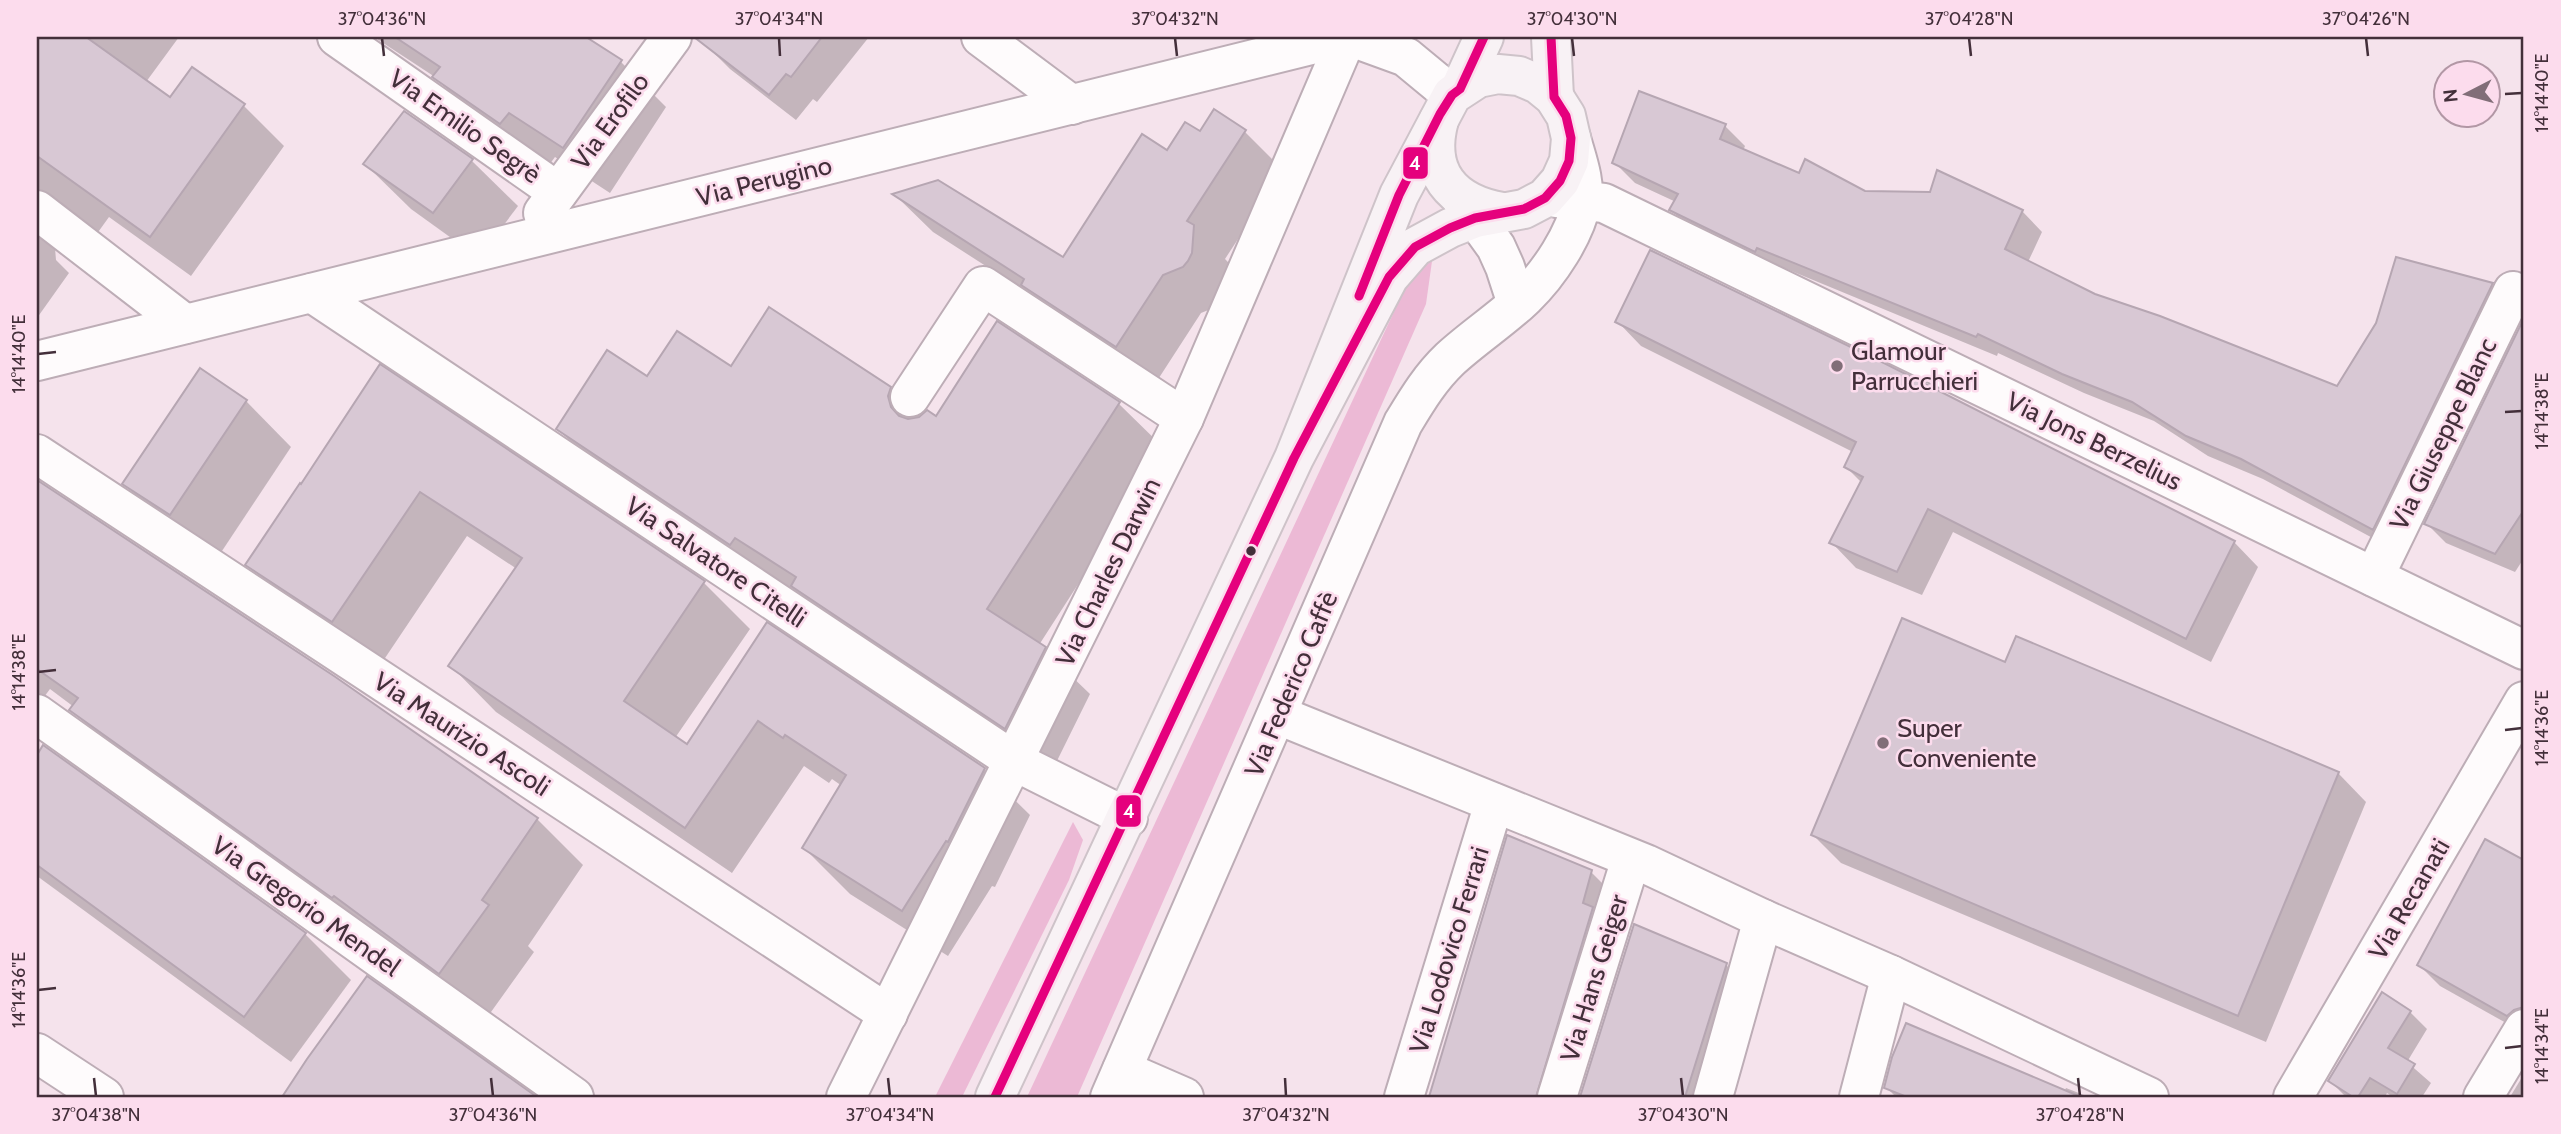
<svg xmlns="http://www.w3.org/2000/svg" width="2561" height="1134" font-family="Cabin,sans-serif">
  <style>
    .green { fill: #ecb9d5 }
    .shadow { fill: #0003 }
    .building { fill: #d8c8d4; stroke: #b6a6b2; stroke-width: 2 }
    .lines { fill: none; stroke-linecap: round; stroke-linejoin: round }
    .minor-casing { stroke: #bdadb6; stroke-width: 42 }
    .major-casing { stroke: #cec3c9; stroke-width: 42 }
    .minor { stroke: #fefbfc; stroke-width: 38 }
    .major { stroke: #f8f2f5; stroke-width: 38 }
    .bus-1-casing { stroke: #fcdced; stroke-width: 14 }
    .bus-1 { stroke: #e5007d; stroke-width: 9 }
    .ticks { fill: none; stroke: #432f3a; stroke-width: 2.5 }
    .poi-dot { fill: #816e78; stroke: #fcdced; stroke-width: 2.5 }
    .bus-dot { fill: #432f3a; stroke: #fcdced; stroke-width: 2.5 }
    .labels { text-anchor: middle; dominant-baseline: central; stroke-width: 5; stroke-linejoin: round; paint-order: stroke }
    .street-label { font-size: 26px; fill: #432f3a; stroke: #fcdced }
    .poi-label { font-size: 26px; fill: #432f3a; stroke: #fcdced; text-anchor: start }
    .line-badge { stroke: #fcdced; stroke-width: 2.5 }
    .badge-label { font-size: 19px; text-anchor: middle; font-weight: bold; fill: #fff }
    .neatline { fill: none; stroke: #432f3a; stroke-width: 2.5 }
    .ticks-label { font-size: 18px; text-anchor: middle; fill: #432f3a }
  </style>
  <rect width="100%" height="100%" fill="#f5e3ec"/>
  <!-- green -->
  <g class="green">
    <path d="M1433,254L1426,304L1077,1097H1027L1414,269Z"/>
    <path d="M1073,822L1083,840L1069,880L962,1097H935Z"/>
  </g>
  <!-- shadow -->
  <g class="shadow">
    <path d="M37,37H179L146,82L170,100L192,69L244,106L284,146L191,276L109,217L96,235L55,248L56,260L69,273L37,318Z"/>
    <path d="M374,37H584L620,61L666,107L610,193L555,157L546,169L480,122L435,77Z"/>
    <path d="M709,37H869L817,102L813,99L796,120L730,69L704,43Z"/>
    <path d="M1214,112L1245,132L1283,170L1225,259L1231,265L1221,305L1201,313L1155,384L1040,301L933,232L895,195L1064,260L1167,153L1200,134Z"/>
    <path d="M405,113L472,161L518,206L479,258L411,209L365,164Z"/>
    <path d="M1725,126L1745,146L1743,151L1800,175L1865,193L2022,211L2042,232L2028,262L2095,296L2338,389L2491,286L2511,306L2393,549L2263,479L2208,456L2154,421L2084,393L1998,353L1997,356L1692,230L1671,210L1676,202L1635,183L1614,162Z"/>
    <path d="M1617,321L2234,542L2258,567L2211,662L1953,532L1922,595L1856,568L1832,543L1862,483L1846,467L1853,452L1641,346Z"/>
    <path d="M2524,322V558L2515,572L2446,543L2426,523Z"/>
    <path d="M998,324L1119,404L1165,449L1039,645L1090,694L1051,773L839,631L805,597L781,582L776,590L604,475L558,429L647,379L732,368L890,388L920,418L937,419Z"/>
    <path d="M380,367L704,583L750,629L675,738L687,746L767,625L984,770L1030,815L995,887L992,886L948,956L850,894L804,848L842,786L832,779L829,783L804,766L732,873L496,712L451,666L517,569L467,536L379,667L293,610L247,564Z"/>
    <path d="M246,401L291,447L216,560L170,530L124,484Z"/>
    <path d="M37,478L49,490L537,819L583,865L528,946L534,952L486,1019L117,756L72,710L74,707L50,689L44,697L37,692Z"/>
    <path d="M2006,664L2338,773L2366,802L2266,1042L1841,863L1813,835Z"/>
    <path d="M44,748L305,934L351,980L291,1062L37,876V758Z"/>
    <path d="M1508,837L1591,872L1616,897L1566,1097H1431Z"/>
    <path d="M2524,856V1033L2440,986L2419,965Z"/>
    <path d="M1635,926L1726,965L1751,989L1717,1097H1582Z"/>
    <path d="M367,979L534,1097H284L308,1060Z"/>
    <path d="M2383,995L2410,1012L2427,1029L2407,1062L2431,1083L2422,1097H2393L2387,1093L2385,1097H2346L2330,1081Z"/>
    <path d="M2524,1074V1097H2510Z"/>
    <path d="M1886,1087L2064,1092L2066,1088L2089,1097H1896Z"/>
  </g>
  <!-- building -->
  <g class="building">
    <path d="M37,37H86L170,97L192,67L245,104L150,237L37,156Z"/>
    <path d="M395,37H586L622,60L563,148L509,113L500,124L432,77L440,67Z"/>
    <path d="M694,37H822L791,77L786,74L769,95Z"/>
    <path d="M1639,91L1726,124L1720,139L1799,173L1805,159L1865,191L1930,192L1937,170L2023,210L2005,249L2095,294L2160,316L2337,386L2376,323L2396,257L2493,283L2373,530L2241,459L2186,436L2132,402L2062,374L1978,334L1976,337L1757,248L1755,252L1669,210L1678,194L1612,163Z"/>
    <path d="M1214,109L1246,130L1187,221L1194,225L1192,253L1188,261L1183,267L1163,275L1116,347L1021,285L1024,279L892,194L938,180L1063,257L1142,134L1167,150L1185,122L1200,131Z"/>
    <path d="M404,111L473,159L433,213L363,164Z"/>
    <path d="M1650,250L1886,364L2235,541L2186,639L1928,509L1897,572L1829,543L1863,477L1844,467L1856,442L1615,322Z"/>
    <path d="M769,307L891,387L888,396L891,407L899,416L908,419L919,417L927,410L936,416L997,321L1120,402L987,609L1046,647L1005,729L791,586L796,577L735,538L730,545L556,429L607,350L647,376L677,331L731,366Z"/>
    <path d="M2524,318V510L2495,554L2424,524Z"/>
    <path d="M380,364L705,581L624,701L687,744L767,622L985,768L948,842L946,841L902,911L802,848L846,775L785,735L783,738L758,721L685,828L448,666L522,558L420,492L332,622L245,565L300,483L301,484Z"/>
    <path d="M200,368L247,400L170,515L122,484Z"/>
    <path d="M37,480L334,676L538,818L482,900L489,905L439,974L334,896L332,898L69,710L78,698L37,669Z"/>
    <path d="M1902,618L2005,662L2016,636L2339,772L2238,1016L1811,835Z"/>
    <path d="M43,745L306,933L244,1017L37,865V755Z"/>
    <path d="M1507,835L1592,870L1583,903L1593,907L1536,1097H1429Z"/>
    <path d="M2485,839L2524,860V1007L2514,1010L2507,1016L2417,965Z"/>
    <path d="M1634,924L1727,963L1685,1097H1580Z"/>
    <path d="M367,976L537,1097H282L307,1059Z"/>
    <path d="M2382,992L2411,1011L2388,1048L2415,1064L2397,1094L2370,1078L2358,1097H2353L2328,1081Z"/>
    <path d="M1906,1023L2081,1097H1907L1884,1088L1892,1057Z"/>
  </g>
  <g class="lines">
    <!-- minor casing -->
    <g class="minor-casing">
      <g id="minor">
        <path d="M337,37L558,192"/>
        <path d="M981,37L1072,105"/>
        <path d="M1351,37L1406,57L1452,95"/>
        <path d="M1460,197L1496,247L1505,267L1517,304"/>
        <path d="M1557,198L1604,203L2524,650"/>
        <path d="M37,210L185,324"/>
        <path d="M543,213L672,37"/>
        <path d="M312,293L1014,761L1128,818"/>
        <path d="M37,361L1343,37"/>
        <path d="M910,397L983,286L1184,418"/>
        <path d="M37,454L888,1014"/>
        <path d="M2374,577L2513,291"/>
        <path d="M37,714L574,1097"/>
        <path d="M1278,715L1646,864L1763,919L1891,975L2149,1097"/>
        <path d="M37,1053L104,1097"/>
        <path d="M1122,1070L1184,1097"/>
        <path d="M846,1097L1184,418L1347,37"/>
        <path d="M1110,1097L1403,423C1417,400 1430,378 1450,359C1474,337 1502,319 1525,297C1549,274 1575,235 1582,201C1586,182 1576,157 1571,138"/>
        <path d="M1404,1097L1494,803"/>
        <path d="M1557,1097L1631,859"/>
        <path d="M1713,1097L1763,919"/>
        <path d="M1859,1097L1891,975"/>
        <path d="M2293,1097L2524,701"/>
        <path d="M2483,1097L2524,1029"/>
      </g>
    </g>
    <!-- major casing -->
    <g class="major-casing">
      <g id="major">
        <path d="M1551,37L1554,97"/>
        <path d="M1460,89L1484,37"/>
        <path d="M1439,120C1425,172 1451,203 1502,212"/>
        <path d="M995,1097L1294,458L1389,277L1415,247L1450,228L1475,218L1524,209L1545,198L1560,181L1569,161L1571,138L1566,116L1554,97L1538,84L1519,76L1498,74L1478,78L1452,95L1399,195L1294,458"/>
      </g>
    </g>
    <!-- minor -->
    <use href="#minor" class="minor"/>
    <!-- major -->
    <use href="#major" class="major"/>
    <!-- bus-1 casing -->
    <g class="bus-1-casing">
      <g id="bus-1">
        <path d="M1359,296L1399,195L1440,114L1452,95L1460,89L1484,37"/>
        <path d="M995,1097L1294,458L1389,277L1415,247L1450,228L1475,218L1524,209L1545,198L1560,181L1569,161L1571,138L1566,116L1554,97L1551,37"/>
      </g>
    </g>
    <!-- bus-1 -->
    <use href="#bus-1" class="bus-1"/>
  </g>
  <!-- ticks -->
  <path class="ticks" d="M382,38L384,56M779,38L780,56M1175,38L1177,56M1572,38L1574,56M1969,38L1971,56M2366,38L2368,56M2505,94L2522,93M38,354L56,352M2505,412L2522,411M38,672L56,670M2505,730L2522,728M38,990L56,988M2505,1048L2522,1046M94,1078L96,1096M491,1078L493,1096M888,1078L890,1096M1285,1078L1286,1096M1681,1078L1683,1096M2078,1078L2080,1096"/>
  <!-- markers -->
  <g class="poi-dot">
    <circle cx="1837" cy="366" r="7"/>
    <circle cx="1883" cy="743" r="7"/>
  </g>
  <circle class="bus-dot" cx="1251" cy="551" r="6"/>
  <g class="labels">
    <!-- street labels -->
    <g class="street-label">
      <text transform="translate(610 121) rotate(-54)">Via Erofilo</text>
      <text transform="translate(465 126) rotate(35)">Via Emilio Segrè</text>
      <text transform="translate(764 181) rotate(-14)">Via Perugino</text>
      <text transform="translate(2443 434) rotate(-64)">Via Giuseppe Blanc</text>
      <text transform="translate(2094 441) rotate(26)">Via Jons Berzelius</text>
      <text transform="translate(716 562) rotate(34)">Via Salvatore Citelli</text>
      <text transform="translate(1108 572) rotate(-64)">Via Charles Darwin</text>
      <text transform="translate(1291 684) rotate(-67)">Via Federico Caffè</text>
      <text transform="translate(462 734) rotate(33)">Via Maurizio Ascoli</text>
      <text transform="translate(2409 899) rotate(-60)">Via Recanati</text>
      <text transform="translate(306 906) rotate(35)">Via Gregorio Mendel</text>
      <text transform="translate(1449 950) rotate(-73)">Via Lodovico Ferrari</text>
      <text transform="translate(1594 978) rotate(-73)">Via Hans Geiger</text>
    </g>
    <!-- poi labels -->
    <g class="poi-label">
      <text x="1851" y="351">Glamour<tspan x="1851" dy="30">Parrucchieri</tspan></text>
      <text x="1897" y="728">Super<tspan x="1897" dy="30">Conveniente</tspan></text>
    </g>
  </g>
  <g class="line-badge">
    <rect x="1402" y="146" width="27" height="34" rx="7" fill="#e5007d"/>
    <rect x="1115" y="794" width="27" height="34" rx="7" fill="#e5007d"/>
  </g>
  <g class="badge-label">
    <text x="1415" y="170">4</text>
    <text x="1129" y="818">4</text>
  </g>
  <!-- border -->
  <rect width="2561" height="1134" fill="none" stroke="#fcdced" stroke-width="77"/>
  <!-- north arrow -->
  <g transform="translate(2467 94) rotate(264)"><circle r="33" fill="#fcdced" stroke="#b297a5" stroke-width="2"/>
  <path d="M0-5L12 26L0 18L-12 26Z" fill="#816e78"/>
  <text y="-10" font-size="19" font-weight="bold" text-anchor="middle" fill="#432f3a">N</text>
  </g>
  <rect x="38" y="38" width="2484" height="1058" class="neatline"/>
  <g class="ticks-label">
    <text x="382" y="25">37°04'36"N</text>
    <text x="779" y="25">37°04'34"N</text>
    <text x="1175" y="25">37°04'32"N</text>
    <text x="1572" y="25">37°04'30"N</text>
    <text x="1969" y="25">37°04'28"N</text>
    <text x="2366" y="25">37°04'26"N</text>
    <text transform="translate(2542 93) rotate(-90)" y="6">14°14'40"E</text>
    <text transform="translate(19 354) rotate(-90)" y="6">14°14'40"E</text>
    <text transform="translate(2542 411) rotate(-90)" y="6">14°14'38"E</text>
    <text transform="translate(19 672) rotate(-90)" y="6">14°14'38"E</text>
    <text transform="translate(2542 728) rotate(-90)" y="6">14°14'36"E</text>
    <text transform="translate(19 990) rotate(-90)" y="6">14°14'36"E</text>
    <text transform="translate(2542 1046) rotate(-90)" y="6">14°14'34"E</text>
    <text x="96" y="1121">37°04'38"N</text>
    <text x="493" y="1121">37°04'36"N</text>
    <text x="890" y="1121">37°04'34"N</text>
    <text x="1286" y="1121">37°04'32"N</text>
    <text x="1683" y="1121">37°04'30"N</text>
    <text x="2080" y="1121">37°04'28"N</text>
  </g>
</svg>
